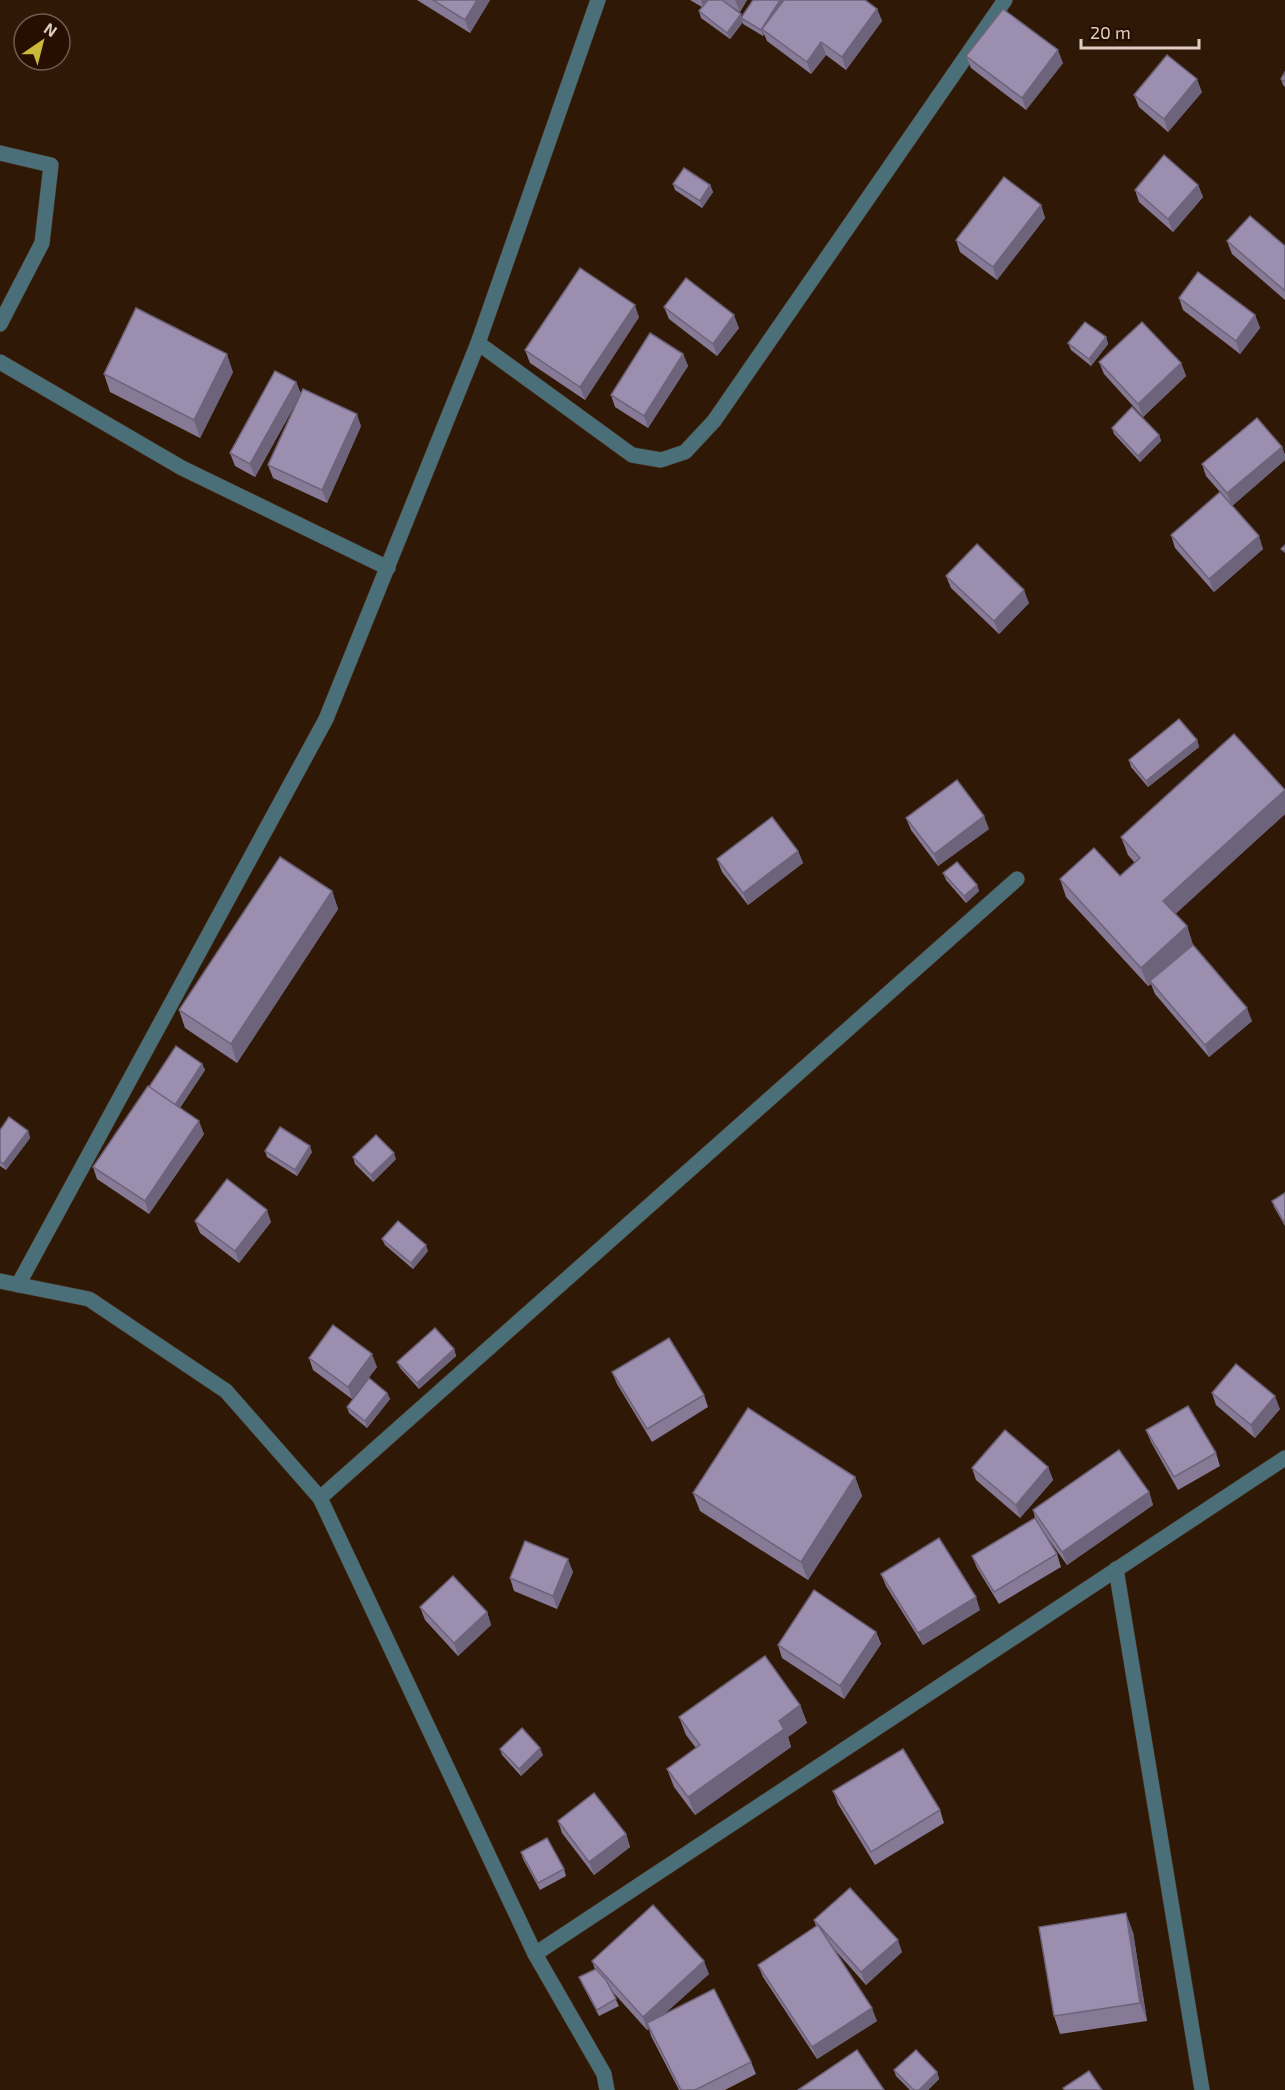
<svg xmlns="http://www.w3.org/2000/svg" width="1285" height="2090" font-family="'Exo 2',sans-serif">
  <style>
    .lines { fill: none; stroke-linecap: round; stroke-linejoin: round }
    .minor-casing { stroke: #4c3524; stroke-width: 16 }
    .minor { stroke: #4a6f78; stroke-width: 15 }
    .wall { fill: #867a96 }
    .shaded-wall { fill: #6d637a }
    .building { fill: #9c8eae; stroke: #6d637a; stroke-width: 1.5 }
  </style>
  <rect width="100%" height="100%" fill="#301806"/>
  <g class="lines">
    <!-- minor casing -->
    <g class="minor-casing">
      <g id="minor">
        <path d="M0,153L51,165L42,243L0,324"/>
        <path d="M478,343L632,455L661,460L685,452L714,421L1005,0"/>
        <path d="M0,362L182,468L388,568"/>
        <path d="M0,1281L89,1299L226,1391L320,1498L535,1954L604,2074L607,2090"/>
        <path d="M18,1285L326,719L478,343L598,0"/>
        <path d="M320,1498L1017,879"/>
        <path d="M1116,1569L1202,2090"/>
        <path d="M535,1954L1285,1458"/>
      </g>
    </g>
    <!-- minor -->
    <use href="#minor" class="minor"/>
  </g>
  <!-- wall -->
  <g class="wall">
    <path d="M417,0H490L470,33Z"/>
    <path d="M690,0H747L740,12L726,3L742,17L877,9L882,21L846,70L826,55L811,74L767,41L764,34L763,36L743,24V22L730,39L701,18L699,11L702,7Z"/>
    <path d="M966,56L1063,63L1026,110L971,68Z"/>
    <path d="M1285,72V87L1283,85L1281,79Z"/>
    <path d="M1202,92L1168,132L1139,107L1134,95Z"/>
    <path d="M673,184L710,185L713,192L702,208L675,190Z"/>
    <path d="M1198,185L1203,197L1173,232L1139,202L1135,190Z"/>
    <path d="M1041,205L1045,218L997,280L960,252L956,240Z"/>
    <path d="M1227,241L1285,246V300L1232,254Z"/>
    <path d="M1179,298L1255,315L1260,328L1240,354L1183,310Z"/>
    <path d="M664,307L739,328L717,356L669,319Z"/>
    <path d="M639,317L585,400L530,363L525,350Z"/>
    <path d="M1106,337L1108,344L1091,366L1071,350L1068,343Z"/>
    <path d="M683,354L688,366L648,428L615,407L611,395Z"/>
    <path d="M1099,362L1181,363L1186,376L1143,417L1104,374Z"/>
    <path d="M233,372L200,438L110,392L104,374Z"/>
    <path d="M296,382L301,394L255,477L235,466L230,453Z"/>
    <path d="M361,426L327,503L273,478L268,465Z"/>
    <path d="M1112,428L1159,435L1161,441L1140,462L1114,434Z"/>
    <path d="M1282,447L1285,455V460L1232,506L1263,549L1214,592L1175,548L1171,535L1228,501L1206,476L1202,464Z"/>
    <path d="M946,576L1029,603L999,634L951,588Z"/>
    <path d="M1197,740L1199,747L1148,787L1131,767L1129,760Z"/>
    <path d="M1285,789V814L1175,914L1187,926L1193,945L1252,1021L1209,1057L1155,994L1151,984L1148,986L1066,897L1060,879L1120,876L1135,863L1128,855L1121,837Z"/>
    <path d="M906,818L989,829L938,866L911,830Z"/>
    <path d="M798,851L803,863L748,905L722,872L717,859Z"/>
    <path d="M943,873L977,885L979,891L966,903L946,880Z"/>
    <path d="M332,891L338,909L237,1063L185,1028L179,1010Z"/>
    <path d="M202,1064L205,1070L180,1108L204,1134L149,1214L97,1179L93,1167L149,1087Z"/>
    <path d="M0,1130L28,1131L30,1138L6,1170L0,1166Z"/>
    <path d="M265,1151L312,1152L297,1176L267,1157Z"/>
    <path d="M353,1157L396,1159L373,1182L355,1164Z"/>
    <path d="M1285,1193V1226L1274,1207L1272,1201Z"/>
    <path d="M195,1221L271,1222L239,1263L200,1233Z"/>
    <path d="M382,1239L428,1251L413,1269L385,1245Z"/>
    <path d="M454,1349L456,1356L419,1389L400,1368L397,1362Z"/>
    <path d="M309,1358L377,1367L352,1399L313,1370Z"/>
    <path d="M612,1372L704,1395L708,1407L652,1442L617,1384Z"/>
    <path d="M387,1393L390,1399L367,1428L349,1413L347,1407Z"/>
    <path d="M1212,1393L1280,1409L1255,1438L1216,1405Z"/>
    <path d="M1146,1430L1216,1453L1220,1466L1178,1490L1151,1442Z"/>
    <path d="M1048,1467L1053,1480L1020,1518L976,1480L972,1468Z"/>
    <path d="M855,1477L862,1496L808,1580L700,1511L693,1493Z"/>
    <path d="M1149,1492L1153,1505L1067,1565L1040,1527L1057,1554L1061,1567L999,1604L977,1568L972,1556L1036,1521L1033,1510Z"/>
    <path d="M573,1572L557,1609L514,1591L510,1578Z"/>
    <path d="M881,1574L980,1610L923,1645L886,1586Z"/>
    <path d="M420,1607L487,1612L491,1625L458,1656L425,1620Z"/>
    <path d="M876,1632L881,1644L844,1699L782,1658L778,1645Z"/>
    <path d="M800,1705L807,1723L788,1737L791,1747L695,1815L674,1787L667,1769L696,1748L686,1735L679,1717Z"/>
    <path d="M500,1749L543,1755L521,1776L502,1755Z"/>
    <path d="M833,1791L940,1810L944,1823L875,1865L838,1804Z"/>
    <path d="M558,1821L626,1834L630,1847L594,1875L562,1833Z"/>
    <path d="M521,1852L564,1869L566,1876L540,1890L523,1859Z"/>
    <path d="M814,1920L902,1952L866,1985L834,1949L877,2021L817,2059L763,1977L758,1965L816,1926Z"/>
    <path d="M1133,1932L1147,2021L1060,2034L1054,2016Z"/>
    <path d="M592,1961L709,1974L664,2014L751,2062L756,2074L725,2090H679L651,2036L649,2029L647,2030L611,1990L619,2006L599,2016L582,1984L579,1977L595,1969Z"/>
    <path d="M894,2070L937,2072L939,2079L928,2090H910L896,2076Z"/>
  </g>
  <!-- shaded-wall -->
  <g class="shaded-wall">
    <path d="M477,0H490L470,33L465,20Z"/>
    <path d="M701,0H710L704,9Z"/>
    <path d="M735,0H747L740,12Z"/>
    <path d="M780,0H787L762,29L764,34L763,36L761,30Z"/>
    <path d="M877,9L882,21L846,70L842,57Z"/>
    <path d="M741,14L743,22L730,39L727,33Z"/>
    <path d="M821,42L826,55L811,74L807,62Z"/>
    <path d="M1058,50L1063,63L1026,110L1022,98Z"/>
    <path d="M1197,79L1202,92L1168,132L1164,119Z"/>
    <path d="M710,185L713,192L702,208L700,201Z"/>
    <path d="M1198,185L1203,197L1173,232L1168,219Z"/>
    <path d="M1041,205L1045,218L997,280L993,267Z"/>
    <path d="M635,305L639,317L585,400L580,387Z"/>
    <path d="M734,315L739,328L717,356L713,344Z"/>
    <path d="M1255,315L1260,328L1240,354L1236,341Z"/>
    <path d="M1106,337L1108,344L1091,366L1089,359Z"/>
    <path d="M227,354L233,372L200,438L194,420Z"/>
    <path d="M683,354L688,366L648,428L644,416Z"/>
    <path d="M1181,363L1186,376L1143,417L1138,404Z"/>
    <path d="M296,382L301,394L255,477L250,464Z"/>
    <path d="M357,414L361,426L327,503L322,490Z"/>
    <path d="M1159,435L1161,441L1140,462L1138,456Z"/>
    <path d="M1282,447L1285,455V460L1232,506L1227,493Z"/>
    <path d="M1259,536L1263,549L1214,592L1209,579Z"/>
    <path d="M1024,590L1029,603L999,634L994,621Z"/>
    <path d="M1197,740L1199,747L1148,787L1146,781Z"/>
    <path d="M1285,790V814L1170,919L1163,901Z"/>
    <path d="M984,816L989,829L938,866L934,854Z"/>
    <path d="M798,851L803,863L748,905L743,893Z"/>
    <path d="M977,885L979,891L966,903L964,896Z"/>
    <path d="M332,891L338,909L237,1063L231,1044Z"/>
    <path d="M1187,926L1193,945L1152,983L1150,981L1151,984L1148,986L1141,968Z"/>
    <path d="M1247,1008L1252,1021L1209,1057L1205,1045Z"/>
    <path d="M202,1064L205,1070L177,1111L175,1105Z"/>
    <path d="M199,1121L204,1134L149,1214L145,1201Z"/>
    <path d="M28,1131L30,1138L6,1170L3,1164Z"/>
    <path d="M310,1146L312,1152L297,1176L295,1170Z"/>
    <path d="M394,1153L396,1159L373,1182L371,1175Z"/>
    <path d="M267,1210L271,1222L239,1263L235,1251Z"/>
    <path d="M426,1245L428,1251L413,1269L411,1263Z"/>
    <path d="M454,1349L456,1356L419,1389L417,1383Z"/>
    <path d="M372,1354L377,1367L352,1399L348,1387Z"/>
    <path d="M387,1393L390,1399L367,1428L365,1421Z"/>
    <path d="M1275,1396L1280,1409L1255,1438L1251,1425Z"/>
    <path d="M1048,1467L1053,1480L1020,1518L1016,1505Z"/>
    <path d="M855,1477L862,1496L808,1580L801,1562Z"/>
    <path d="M1149,1492L1153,1505L1067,1565L1062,1552Z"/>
    <path d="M568,1559L573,1572L557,1609L553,1596Z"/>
    <path d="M976,1597L980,1610L923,1645L918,1633Z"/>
    <path d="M487,1612L491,1625L458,1656L454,1643Z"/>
    <path d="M876,1632L881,1644L844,1699L840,1686Z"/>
    <path d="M800,1705L807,1723L788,1737L791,1747L695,1815L688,1797L779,1721Z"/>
    <path d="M540,1748L543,1755L521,1776L519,1769Z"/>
    <path d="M626,1834L630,1847L594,1875L589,1862Z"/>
    <path d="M1126,1913L1133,1932L1147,2021L1140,2003Z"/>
    <path d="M898,1940L902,1952L866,1985L861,1972Z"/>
    <path d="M704,1961L709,1974L649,2028L647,2023L649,2029L647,2030L643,2017Z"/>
    <path d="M872,2008L877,2021L817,2059L812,2047Z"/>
    <path d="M937,2072L939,2079L928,2090H919Z"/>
  </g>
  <!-- building -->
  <g class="building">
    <path d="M433,0H477L465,20Z"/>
    <path d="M708,0H722L741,14L727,33L699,11Z"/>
    <path d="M753,0H780L761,30L741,18Z"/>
    <path d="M784,0H865L877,9L842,57L821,42L807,62L762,29Z"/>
    <path d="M1003,9L1058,50L1022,98L966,56Z"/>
    <path d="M1167,55L1197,79L1164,119L1134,95Z"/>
    <path d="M1285,72V82L1281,79Z"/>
    <path d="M1164,155L1198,185L1168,219L1135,190Z"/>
    <path d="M684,168L710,185L700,201L673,184Z"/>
    <path d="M1004,177L1041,205L993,267L956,240Z"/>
    <path d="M1250,216L1285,246V291L1227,241Z"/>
    <path d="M580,268L635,305L580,387L525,350Z"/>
    <path d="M1198,272L1255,315L1236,341L1179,298Z"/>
    <path d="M686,278L734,315L713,344L664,307Z"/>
    <path d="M136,308L227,354L194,420L104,374Z"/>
    <path d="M1085,322L1106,337L1089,359L1068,343Z"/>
    <path d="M1142,322L1181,363L1138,404L1099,362Z"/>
    <path d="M650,333L683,354L644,416L611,395Z"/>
    <path d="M275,371L296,382L250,464L230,453Z"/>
    <path d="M303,389L357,414L322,490L268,465Z"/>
    <path d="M1132,407L1159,435L1138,456L1112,428Z"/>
    <path d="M1257,418L1282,447L1227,493L1202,464Z"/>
    <path d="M1220,492L1259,536L1209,579L1171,535Z"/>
    <path d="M977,544L1024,590L994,621L946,576Z"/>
    <path d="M1285,545V552L1281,549Z"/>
    <path d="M1179,719L1197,740L1146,781L1129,760Z"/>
    <path d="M1234,734L1285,790L1163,901L1187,926L1141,968L1060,879L1094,848L1120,876L1140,858L1121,837Z"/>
    <path d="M957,780L984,816L934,854L906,818Z"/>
    <path d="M772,817L798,851L743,893L717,859Z"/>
    <path d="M280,857L332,891L231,1044L179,1010Z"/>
    <path d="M957,862L977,885L964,896L943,873Z"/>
    <path d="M1193,945L1247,1008L1205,1045L1150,981Z"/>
    <path d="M176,1046L202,1064L175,1105L149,1087Z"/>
    <path d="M148,1086L199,1121L145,1201L93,1167Z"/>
    <path d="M9,1117L28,1131L3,1164L0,1161V1130Z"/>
    <path d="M280,1127L310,1146L295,1170L265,1151Z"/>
    <path d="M376,1135L394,1153L371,1175L353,1157Z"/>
    <path d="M227,1179L267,1210L235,1251L195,1221Z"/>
    <path d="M1285,1193V1224L1272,1201Z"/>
    <path d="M398,1221L426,1245L411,1263L382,1239Z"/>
    <path d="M333,1325L372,1354L348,1387L309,1358Z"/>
    <path d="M435,1328L454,1349L417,1383L397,1362Z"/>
    <path d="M669,1338L704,1395L647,1429L612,1372Z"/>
    <path d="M1236,1364L1275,1396L1251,1425L1212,1393Z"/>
    <path d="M369,1378L387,1393L365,1421L347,1407Z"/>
    <path d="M1188,1406L1216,1453L1174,1477L1146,1430Z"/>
    <path d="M748,1408L855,1477L801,1562L693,1493Z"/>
    <path d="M1005,1430L1048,1467L1016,1505L972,1468Z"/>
    <path d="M1119,1450L1149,1492L1062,1552L1033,1510Z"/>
    <path d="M1035,1518L1057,1554L994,1592L972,1556Z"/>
    <path d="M939,1538L976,1597L918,1633L881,1574Z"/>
    <path d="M525,1541L568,1559L553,1596L510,1578Z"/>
    <path d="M453,1576L487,1612L454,1643L420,1607Z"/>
    <path d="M814,1590L876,1632L840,1686L778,1645Z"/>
    <path d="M765,1656L800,1705L779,1721L784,1729L688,1797L667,1769L700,1745L679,1717Z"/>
    <path d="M522,1728L540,1748L519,1769L500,1749Z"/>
    <path d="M903,1749L940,1810L871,1852L833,1791Z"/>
    <path d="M594,1793L626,1834L589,1862L558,1821Z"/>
    <path d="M547,1838L564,1869L538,1883L521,1852Z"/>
    <path d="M850,1888L898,1940L861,1972L814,1920Z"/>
    <path d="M653,1905L704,1961L643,2017L592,1961Z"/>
    <path d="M1126,1913L1140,2003L1054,2016L1039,1927Z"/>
    <path d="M818,1925L872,2008L812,2047L758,1965Z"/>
    <path d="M596,1969L606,1980L616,1999L597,2010L579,1977Z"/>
    <path d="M714,1989L751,2062L695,2090H681L647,2023Z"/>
    <path d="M857,2050L884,2090H798Z"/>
    <path d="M916,2050L937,2072L919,2090H914L894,2070Z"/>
    <path d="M1089,2071L1102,2090H1065L1063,2088Z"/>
  </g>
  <!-- north arrow -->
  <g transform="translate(42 42) rotate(35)"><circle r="28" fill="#260f00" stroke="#705b4e" stroke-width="1.5"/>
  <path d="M0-4.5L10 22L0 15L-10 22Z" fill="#cbba39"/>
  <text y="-9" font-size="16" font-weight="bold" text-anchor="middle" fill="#dfcec3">N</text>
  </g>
  <!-- scale -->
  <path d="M1081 39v9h118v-9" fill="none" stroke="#dfcec3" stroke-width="3"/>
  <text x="1090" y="39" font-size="18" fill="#dfcec3" stroke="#260f00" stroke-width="4.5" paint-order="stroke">20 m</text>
</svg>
